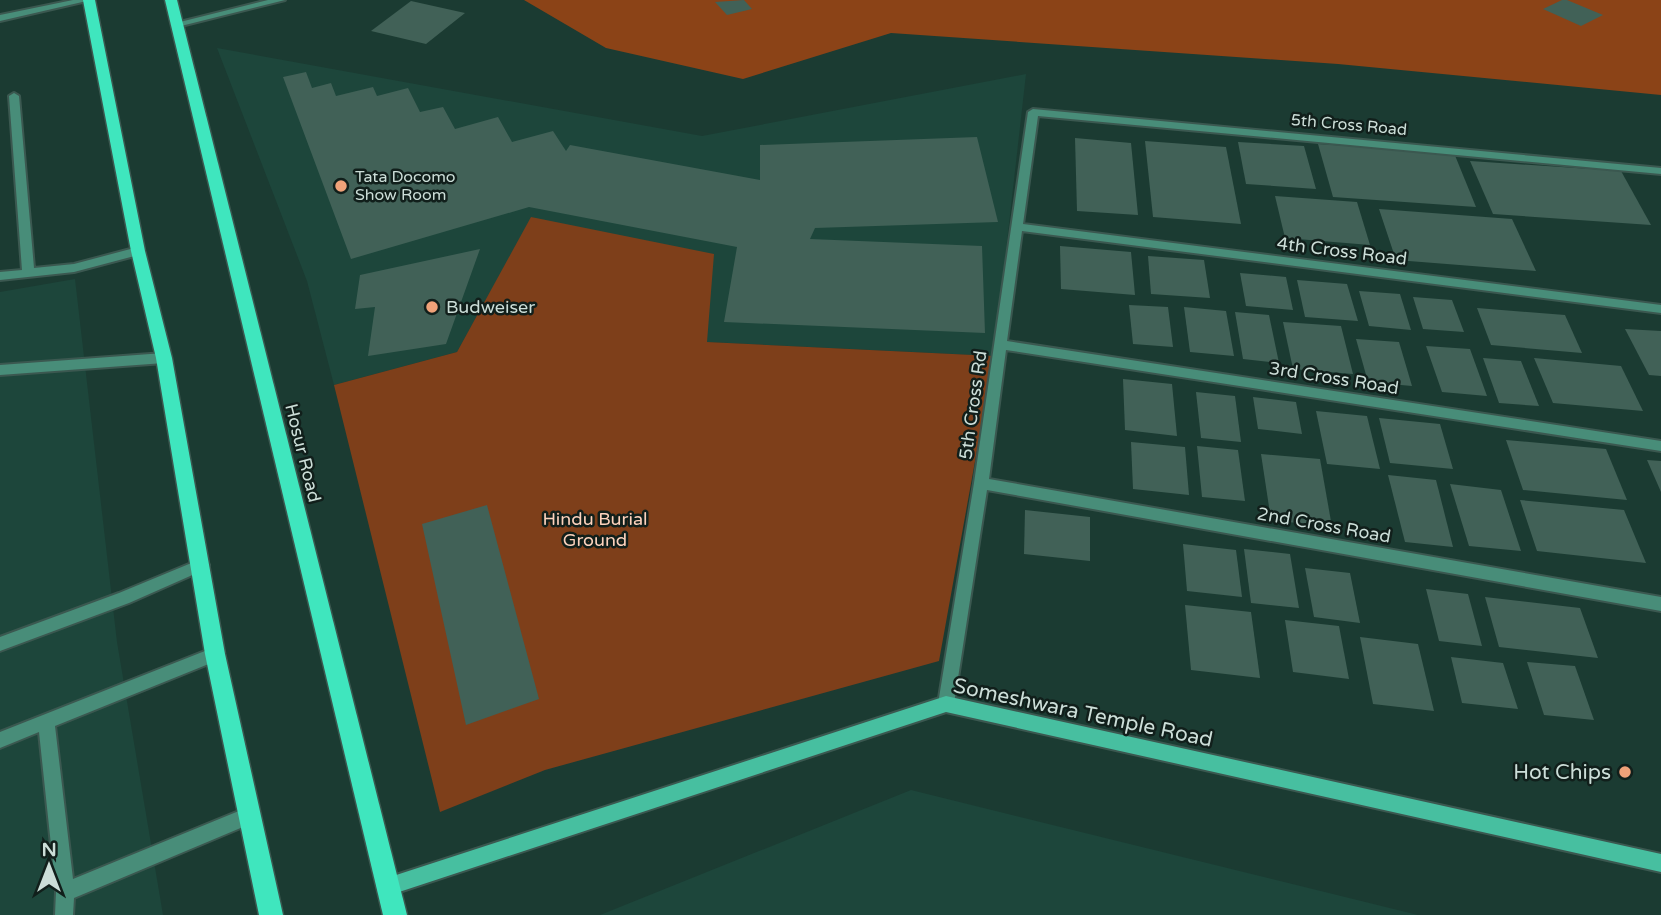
<svg xmlns="http://www.w3.org/2000/svg" width="1661" height="915" font-family="'Varela Round',sans-serif">
  <style>
    .built { fill: #1d463b }
    .green { fill: #7e3f1a }
    .forest { fill: #8b4317 }
    .building { fill: #416157 }
    .lines { fill: none; stroke-linecap: round; stroke-linejoin: round }
    .lane-casing { stroke: #3b5850; stroke-width: 4 }
    .street-casing { stroke: #3b5850; stroke-width: 4 }
    .secondary-casing { stroke: #3b5850; stroke-width: 4 }
    .primary-casing { stroke: #3b5850; stroke-width: 3 }
    .lane { fill: #488d79; fill-rule: evenodd }
    .street { fill: #488d79; fill-rule: evenodd }
    .secondary { fill: #47bfa0; fill-rule: evenodd }
    .primary { fill: #3fe6be; fill-rule: evenodd }
    .poi-dot { fill: #f0a279; stroke: #111f1b; stroke-width: 2.5 }
    .labels { text-anchor: middle; dominant-baseline: central; stroke-width: 5; stroke-linejoin: round; paint-order: stroke }
    .far-street-label { font-size: 16px; fill: #ccded8; stroke: #111f1b }
    .far-poi-label { font-size: 16px; fill: #ccded8; stroke: #111f1b; text-anchor: start }
    .street-label { font-size: 18px; fill: #ccded8; stroke: #111f1b }
    .poi-label { font-size: 18px; fill: #ccded8; stroke: #111f1b; text-anchor: start }
    .park-label { font-size: 18px; fill: #fdd2bc; stroke: #111f1b }
    .near-street-label { font-size: 21px; fill: #ccded8; stroke: #111f1b }
    .near-poi-label { font-size: 21px; fill: #ccded8; stroke: #111f1b; text-anchor: end }
  </style>
  <rect width="100%" height="100%" fill="#1b3b32"/>
  <!-- built -->
  <g class="built">
    <path d="M217,48L702,136L1026,74L994,356L707,342L532,217L457,352L334,385L307,281Z"/>
    <path d="M75,279L117,642L163,915H0V292Z"/>
    <path d="M911,790L1418,915H600Z"/>
  </g>
  <!-- green -->
  <path class="green" d="M531,217L714,254L707,342L994,356L939,661L545,770L440,812L334,385L457,352Z"/>
  <!-- forest -->
  <path class="forest" d="M524,0H1661V95L1338,64L891,33L743,79L606,48Z"/>
  <!-- building -->
  <g class="building">
    <path d="M744,0L752,9L727,15L715,2Z"/>
    <path d="M1562,0H1567L1603,15L1581,26L1543,9Z"/>
    <path d="M411,1L465,13L426,44L371,31Z"/>
    <path d="M306,72L312,88L331,83L336,96L373,87L377,96L408,88L420,112L443,107L455,129L498,117L512,142L553,131L566,151L570,145L760,180V145L977,137L998,222L815,228L810,239L982,246L985,333L724,322L737,247L529,207L351,259L283,77Z"/>
    <path d="M1075,138L1131,143L1138,215L1077,211Z"/>
    <path d="M1145,141L1226,147L1241,224L1153,217Z"/>
    <path d="M1238,142L1304,146L1316,189L1246,184Z"/>
    <path d="M1318,144L1454,153L1476,207L1333,197Z"/>
    <path d="M1470,161L1621,171L1651,225L1493,214Z"/>
    <path d="M1275,196L1357,202L1370,245L1285,238Z"/>
    <path d="M1379,209L1512,219L1536,271L1396,260Z"/>
    <path d="M1060,246L1131,252L1135,295L1061,289Z"/>
    <path d="M480,249L446,344L368,356L375,307L355,309L360,275Z"/>
    <path d="M1148,256L1204,260L1210,298L1151,294Z"/>
    <path d="M1240,273L1286,277L1293,310L1246,306Z"/>
    <path d="M1297,280L1347,284L1358,321L1305,317Z"/>
    <path d="M1359,291L1400,294L1411,330L1369,326Z"/>
    <path d="M1413,297L1452,300L1464,332L1423,329Z"/>
    <path d="M1129,305L1168,307L1173,347L1133,344Z"/>
    <path d="M1184,307L1226,311L1234,356L1190,352Z"/>
    <path d="M1477,308L1565,315L1582,353L1491,345Z"/>
    <path d="M1235,312L1269,315L1279,363L1243,359Z"/>
    <path d="M1283,322L1341,326L1353,374L1293,369Z"/>
    <path d="M1625,329L1661,331V376L1649,375Z"/>
    <path d="M1356,339L1399,342L1412,386L1368,382Z"/>
    <path d="M1426,346L1470,349L1487,396L1442,392Z"/>
    <path d="M1483,358L1521,361L1539,406L1499,403Z"/>
    <path d="M1534,358L1621,366L1643,411L1553,403Z"/>
    <path d="M1123,379L1172,384L1177,436L1125,430Z"/>
    <path d="M1196,392L1235,396L1241,442L1201,438Z"/>
    <path d="M1253,397L1296,402L1302,434L1258,429Z"/>
    <path d="M1316,411L1367,416L1380,469L1327,464Z"/>
    <path d="M1379,418L1440,424L1453,469L1390,463Z"/>
    <path d="M1506,440L1606,449L1627,500L1523,490Z"/>
    <path d="M1131,442L1185,447L1189,495L1133,489Z"/>
    <path d="M1197,446L1238,450L1245,501L1202,497Z"/>
    <path d="M1261,454L1320,459L1332,527L1271,520Z"/>
    <path d="M1647,460L1661,461V492Z"/>
    <path d="M1388,475L1436,480L1453,547L1405,542Z"/>
    <path d="M1450,484L1501,490L1521,551L1469,546Z"/>
    <path d="M1520,500L1624,510L1646,563L1537,551Z"/>
    <path d="M487,505L539,699L466,725L422,524Z"/>
    <path d="M1025,510L1090,517V561L1024,554Z"/>
    <path d="M1183,544L1236,550L1242,597L1187,591Z"/>
    <path d="M1244,549L1290,554L1299,608L1251,603Z"/>
    <path d="M1305,568L1350,573L1360,623L1314,617Z"/>
    <path d="M1426,589L1468,594L1482,646L1439,641Z"/>
    <path d="M1485,597L1580,608L1598,658L1499,647Z"/>
    <path d="M1185,605L1251,612L1260,678L1191,670Z"/>
    <path d="M1285,620L1339,626L1349,679L1293,672Z"/>
    <path d="M1360,637L1418,644L1434,711L1373,704Z"/>
    <path d="M1451,657L1503,663L1518,709L1462,703Z"/>
    <path d="M1527,662L1575,666L1594,720L1544,715Z"/>
  </g>
  <g class="lines">
    <!-- lane casing -->
    <g class="lane-casing">
      <g id="lane">
        <path d="M164,353L170,358L164,363L0,375V365Z"/>
        <path d="M201,559L206,561L209,565L206,569L129,603L0,651V637L119,593Z"/>
        <path d="M215,647L221,649L223,654L221,659L55,726L73,879L251,806L257,809L260,815L257,821L74,898L73,915H55L56,892L39,732L0,748V732Z"/>
      </g>
    </g>
    <!-- street casing -->
    <g class="street-casing">
      <g id="street">
        <path d="M73,0H91L0,21V15Z"/>
        <path d="M268,0H285L177,27L172,24Z"/>
        <path d="M14,93L19,96L34,268L74,264L138,247L142,248V254L74,272L0,280V272L22,270L9,96Z"/>
        <path d="M1033,109L1661,168V174L1038,116L1023,224L1661,305V313L1022,231L1007,341L1661,441V451L1006,350L989,479L1661,597V611L987,490L954,704L952,709L946,712L940,709L938,704L974,483L1028,112Z"/>
      </g>
    </g>
    <!-- secondary casing -->
    <g class="secondary-casing">
      <path id="secondary" d="M946,696L1661,854V872L946,712L387,896L380,894L378,887L380,880L387,878Z"/>
    </g>
    <!-- primary casing -->
    <g class="primary-casing">
      <g id="primary">
        <path d="M83,0H95L145,251L172,358L225,654L283,915H259L205,654L156,358L131,251Z"/>
        <path d="M165,0H177L407,915H383Z"/>
      </g>
    </g>
    <!-- lane -->
    <use href="#lane" class="lane"/>
    <!-- street -->
    <use href="#street" class="street"/>
    <!-- secondary -->
    <use href="#secondary" class="secondary"/>
    <!-- primary -->
    <use href="#primary" class="primary"/>
  </g>
  <!-- markers -->
  <g class="poi-dot">
    <circle cx="341" cy="186" r="7"/>
    <circle cx="432" cy="307" r="7"/>
    <circle cx="1625" cy="772" r="7"/>
  </g>
  <g class="labels">
    <!-- far-street labels -->
    <g class="far-street-label">
      <text transform="translate(1349 125) rotate(5)">5th Cross Road</text>
    </g>
    <!-- far-poi labels -->
    <g class="far-poi-label">
      <text x="355" y="177">Tata Docomo<tspan x="355" dy="18">Show Room</tspan></text>
    </g>
    <!-- street labels -->
    <g class="street-label">
      <text transform="translate(1342 251) rotate(7)">4th Cross Road</text>
      <text transform="translate(1334 378) rotate(9)">3rd Cross Road</text>
      <text transform="translate(973 405) rotate(-82)">5th Cross Rd</text>
      <text transform="translate(303 453) rotate(76)">Hosur Road</text>
      <text transform="translate(1324 525) rotate(10)">2nd Cross Road</text>
    </g>
    <!-- poi labels -->
    <g class="poi-label">
      <text x="446" y="307">Budweiser</text>
    </g>
    <!-- park labels -->
    <g class="park-label">
      <text x="595" y="519">Hindu Burial<tspan x="595" dy="21">Ground</tspan></text>
    </g>
    <!-- near-street labels -->
    <g class="near-street-label">
      <text transform="translate(1083 713) rotate(12)">Someshwara Temple Road</text>
    </g>
    <!-- near-poi labels -->
    <g class="near-poi-label">
      <text x="1611" y="772">Hot Chips</text>
    </g>
  </g>
  <!-- north arrow -->
  <g transform="translate(49 866)" stroke="#111f1b" stroke-width="5" paint-order="stroke">
  <path d="M0-5L12 26L0 18L-12 26Z" fill="#ccded8"/>
  <text y="-10" font-size="19" font-weight="bold" text-anchor="middle" fill="#ccded8">N</text>
  </g>
</svg>
